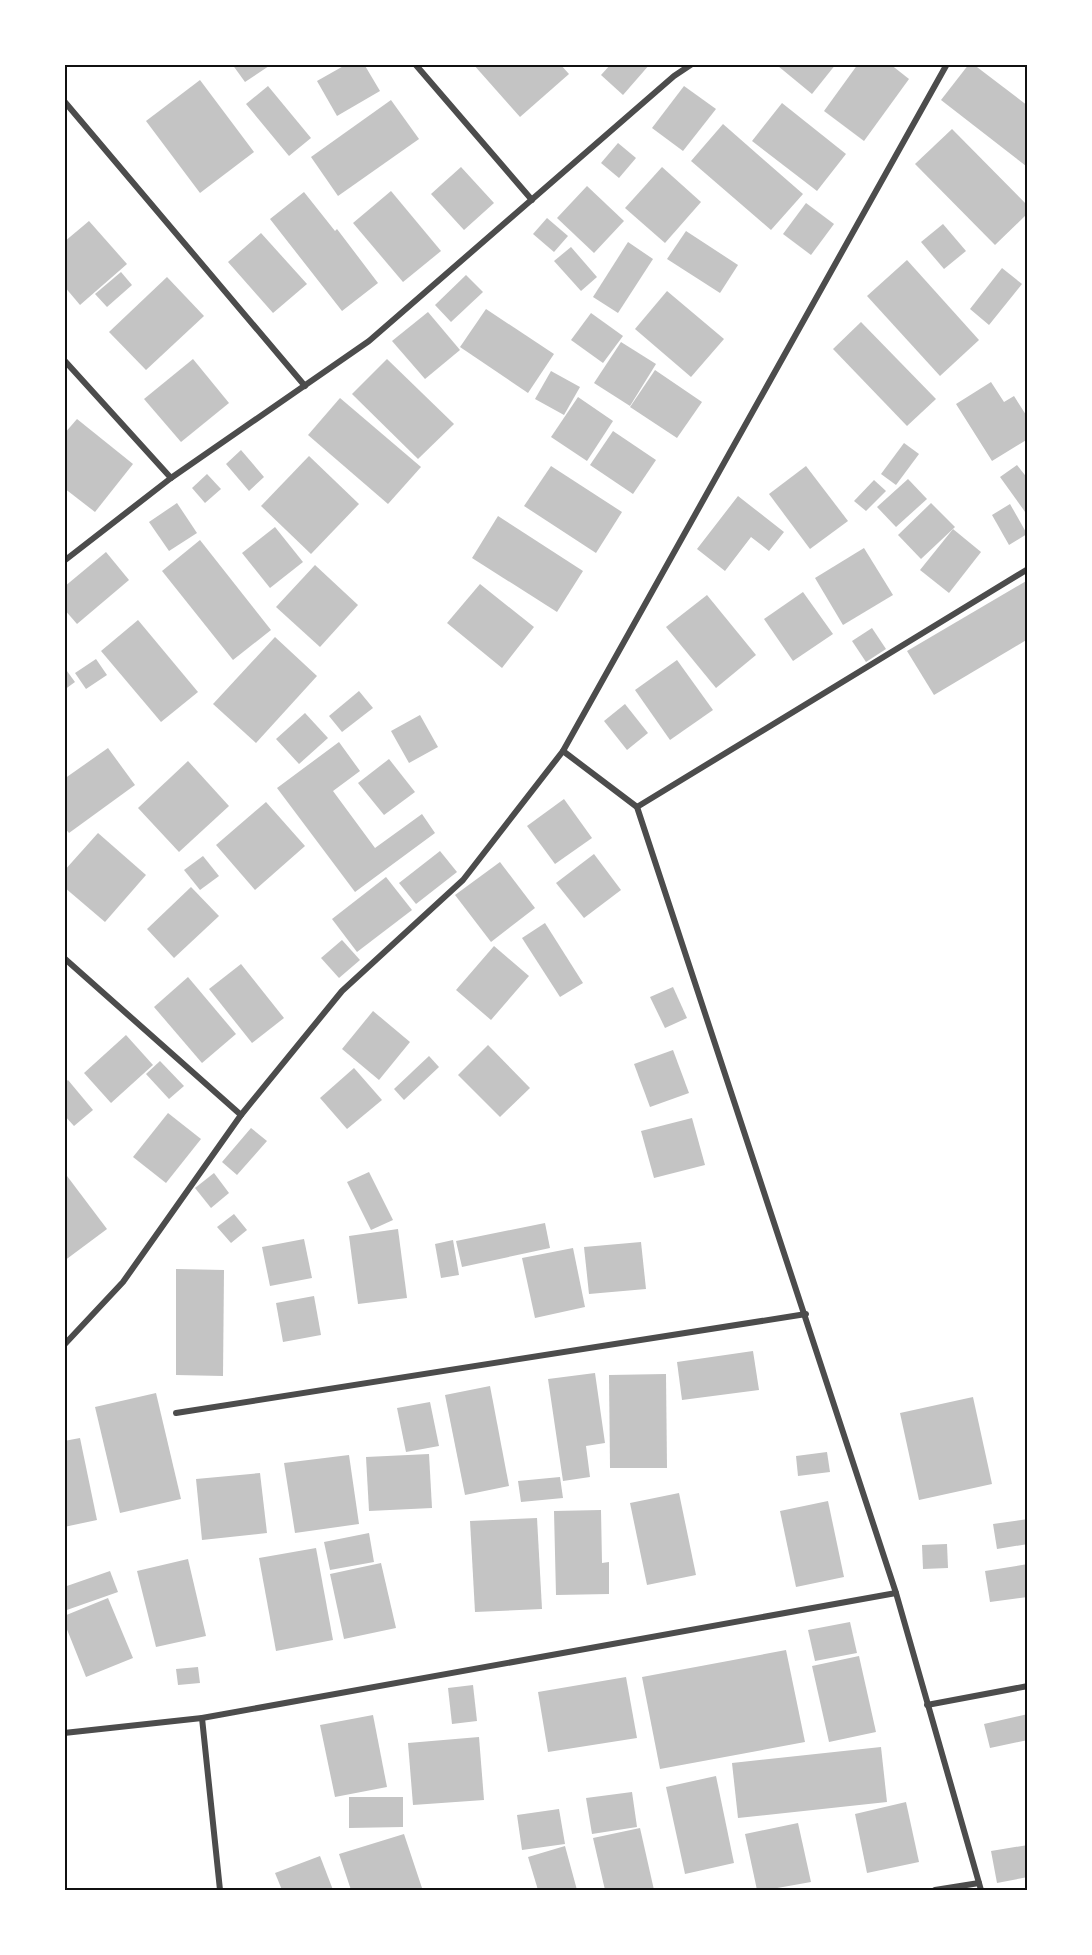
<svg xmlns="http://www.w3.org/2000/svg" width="1092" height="1955" font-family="'IBM Plex Sans',sans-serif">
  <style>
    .building { fill: #c4c4c4 }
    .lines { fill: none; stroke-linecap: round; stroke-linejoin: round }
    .minor { stroke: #4c4c4c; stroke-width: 6 }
    .neatline { fill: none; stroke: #111; stroke-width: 2 }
  </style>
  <rect width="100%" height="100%" fill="#fff"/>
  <!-- building -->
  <g class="building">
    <path d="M232,64H272L245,82Z"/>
    <path d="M347,64H364L380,91L337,116L317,81Z"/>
    <path d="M473,64H560L569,74L520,117Z"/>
    <path d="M611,64H650L623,95L601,75Z"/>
    <path d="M779,64H836L812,94L778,66Z"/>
    <path d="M858,64H890L909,79L864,141L824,111Z"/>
    <path d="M969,64H973L1028,106L1026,166L941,100Z"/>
    <path d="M200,80L254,152L200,193L146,121Z"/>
    <path d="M268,86L311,138L289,156L246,104Z"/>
    <path d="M684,86L716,109L683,151L652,128Z"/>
    <path d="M391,100L419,139L338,196L311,157Z"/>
    <path d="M782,103L846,154L817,191L752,141Z"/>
    <path d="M723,124L803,194L771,230L691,161Z"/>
    <path d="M952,129L1028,206V213L995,245L915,164Z"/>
    <path d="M618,143L636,158L619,178L601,163Z"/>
    <path d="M461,167L494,203L464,230L431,194Z"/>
    <path d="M662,167L701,202L665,243L625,208Z"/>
    <path d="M587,186L624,221L594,253L557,218Z"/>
    <path d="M391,191L441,251L403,282L353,223Z"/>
    <path d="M304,192L335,231L337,229L378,283L342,311L270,219Z"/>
    <path d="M806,203L834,224L811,255L783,234Z"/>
    <path d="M547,218L568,236L554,252L533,234Z"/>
    <path d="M89,221L127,264L80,305L64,286V242Z"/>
    <path d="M943,224L966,251L944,269L921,242Z"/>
    <path d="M686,231L738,265L720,293L667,259Z"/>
    <path d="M261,233L307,284L273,313L228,262Z"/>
    <path d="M628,242L653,259L618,313L593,297Z"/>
    <path d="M571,247L597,277L581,291L554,261Z"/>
    <path d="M907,260L979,340L940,376L867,296Z"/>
    <path d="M1002,268L1022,284L989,325L970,309Z"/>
    <path d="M121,272L132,285L107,307L95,294Z"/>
    <path d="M466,275L483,292L451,322L435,305Z"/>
    <path d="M167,277L204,316L146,370L109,332Z"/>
    <path d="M667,291L724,339L691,377L635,329Z"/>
    <path d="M486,309L554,354L528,393L460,347Z"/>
    <path d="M428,312L460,350L425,379L392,341Z"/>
    <path d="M591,313L623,336L603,363L571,340Z"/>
    <path d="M861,322L936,399L907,426L833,349Z"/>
    <path d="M621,342L656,364L630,406L594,383Z"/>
    <path d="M193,359L229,403L181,442L144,399Z"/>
    <path d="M387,359L454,424L418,459L352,394Z"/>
    <path d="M655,370L702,402L677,438L630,407Z"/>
    <path d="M551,371L580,387L564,415L535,399Z"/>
    <path d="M991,382L1004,402L1014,396L1028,418V439L992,461L956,404Z"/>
    <path d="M578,397L613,421L587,461L551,437Z"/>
    <path d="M340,398L421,467L388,504L308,435Z"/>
    <path d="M77,419L133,464L95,512L64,488V434Z"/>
    <path d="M613,431L656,460L633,494L590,465Z"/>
    <path d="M904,443L919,454L896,485L881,474Z"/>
    <path d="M241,450L264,477L249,491L226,464Z"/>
    <path d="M309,456L359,504L311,554L261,506Z"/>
    <path d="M1017,465L1028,479V516L1000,477Z"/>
    <path d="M551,466L622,512L596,553L524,506Z"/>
    <path d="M806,466L848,521L810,549L769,494Z"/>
    <path d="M207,474L221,489L205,503L192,488Z"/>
    <path d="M908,479L927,499L896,527L877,507Z"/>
    <path d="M874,480L886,491L866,511L854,501Z"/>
    <path d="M738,496L784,532L769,551L751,537L725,571L697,549Z"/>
    <path d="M177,503L197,533L169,551L149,522Z"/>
    <path d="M931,503L955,527L921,559L898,535Z"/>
    <path d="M1010,504L1027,534L1009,545L992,515Z"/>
    <path d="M498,516L583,571L557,612L472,558Z"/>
    <path d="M275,527L303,562L270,588L242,553Z"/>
    <path d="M953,529L981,552L949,593L920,570Z"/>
    <path d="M200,540L271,630L233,660L162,571Z"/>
    <path d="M864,548L893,595L843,625L815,578Z"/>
    <path d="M106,552L129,580L77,624L64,609V587Z"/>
    <path d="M315,565L358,605L320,647L276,607Z"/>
    <path d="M1028,580V639L934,695L907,651Z"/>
    <path d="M480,584L534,627L502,668L447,623Z"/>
    <path d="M803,592L833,634L793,661L764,619Z"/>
    <path d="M707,595L756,655L716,688L666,627Z"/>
    <path d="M138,620L198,692L161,722L101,651Z"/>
    <path d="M872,628L886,649L866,662L852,641Z"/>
    <path d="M275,637L317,676L256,743L213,704Z"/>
    <path d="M96,659L107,675L86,689L75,673Z"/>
    <path d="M677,660L713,710L670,740L635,690Z"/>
    <path d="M64,667L75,682L64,690Z"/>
    <path d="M359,691L373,708L342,732L329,716Z"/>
    <path d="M625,704L648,733L627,750L604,721Z"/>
    <path d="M305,713L328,738L299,764L276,739Z"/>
    <path d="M420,715L438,747L409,763L391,731Z"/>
    <path d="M339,742L360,771L333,791L375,848L422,814L435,833L355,892L277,788Z"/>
    <path d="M108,748L135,785L69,833L64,827V779Z"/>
    <path d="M389,759L415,792L384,815L358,783Z"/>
    <path d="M188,761L229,806L179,852L138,808Z"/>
    <path d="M564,799L592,838L555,864L527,826Z"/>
    <path d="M266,802L305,846L255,890L216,845Z"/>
    <path d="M98,833L146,875L105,922L64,887V871Z"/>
    <path d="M440,851L457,872L416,904L399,883Z"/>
    <path d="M594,854L621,890L584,918L556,883Z"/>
    <path d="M203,856L219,876L200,890L184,870Z"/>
    <path d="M500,862L535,908L491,942L455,895Z"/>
    <path d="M386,877L412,910L357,952L332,919Z"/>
    <path d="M191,887L219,916L174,958L147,929Z"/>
    <path d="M545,923L583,983L560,997L522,938Z"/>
    <path d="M342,940L360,960L339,978L321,958Z"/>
    <path d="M494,946L529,976L491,1020L456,990Z"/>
    <path d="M241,964L284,1018L252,1043L209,989Z"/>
    <path d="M188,977L236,1034L202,1063L154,1007Z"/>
    <path d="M673,987L687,1018L665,1028L650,997Z"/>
    <path d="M373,1011L410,1042L379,1080L342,1049Z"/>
    <path d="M126,1035L153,1065L111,1103L84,1073Z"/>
    <path d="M488,1045L530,1088L500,1117L458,1075Z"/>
    <path d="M673,1050L689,1093L650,1107L634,1064Z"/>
    <path d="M429,1056L439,1067L404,1100L394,1089Z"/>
    <path d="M160,1061L184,1086L169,1099L146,1074Z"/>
    <path d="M354,1068L382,1100L347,1129L320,1098Z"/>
    <path d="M68,1080L93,1110L74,1126L64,1115V1083Z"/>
    <path d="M168,1113L201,1139L166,1183L133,1157Z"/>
    <path d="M692,1118L705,1165L654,1178L641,1131Z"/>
    <path d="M251,1128L267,1141L237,1175L222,1162Z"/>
    <path d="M64,1172L107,1229L64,1261Z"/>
    <path d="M369,1172L393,1220L371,1230L347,1182Z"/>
    <path d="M214,1173L229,1193L211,1208L195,1188Z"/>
    <path d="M234,1214L247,1230L231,1243L217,1227Z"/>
    <path d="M545,1223L550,1248L462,1267L456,1241Z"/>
    <path d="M398,1229L407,1298L358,1304L349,1236Z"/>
    <path d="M304,1239L312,1278L270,1286L262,1247Z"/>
    <path d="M453,1240L459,1275L441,1278L435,1244Z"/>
    <path d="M641,1242L646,1289L589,1294L584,1247Z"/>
    <path d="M573,1248L585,1307L535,1318L522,1258Z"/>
    <path d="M176,1269L224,1270L223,1376L176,1375Z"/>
    <path d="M314,1296L321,1335L283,1342L276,1303Z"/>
    <path d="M753,1351L759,1390L682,1400L677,1362Z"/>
    <path d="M595,1373L605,1443L586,1446L590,1477L563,1481L548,1379Z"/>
    <path d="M666,1374L667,1468H610L609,1375Z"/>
    <path d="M490,1386L509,1486L465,1495L445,1395Z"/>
    <path d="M156,1393L181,1499L120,1513L95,1407Z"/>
    <path d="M973,1397L992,1484L919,1500L900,1413Z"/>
    <path d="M430,1402L439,1446L406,1452L397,1408Z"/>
    <path d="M80,1438L97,1520L64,1527V1441Z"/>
    <path d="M827,1452L830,1472L798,1476L796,1456Z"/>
    <path d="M429,1454L432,1508L369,1511L366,1457Z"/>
    <path d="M349,1455L359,1524L295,1533L284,1463Z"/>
    <path d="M260,1473L267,1533L202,1540L196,1479Z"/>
    <path d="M560,1477L563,1498L521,1502L518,1481Z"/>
    <path d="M679,1493L696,1575L647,1585L630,1503Z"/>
    <path d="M828,1501L844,1577L796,1587L780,1511Z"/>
    <path d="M601,1510L602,1563L609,1562V1594L556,1595L554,1511Z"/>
    <path d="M537,1518L542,1609L475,1612L470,1521Z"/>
    <path d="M1028,1519V1544L997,1549L993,1524Z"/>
    <path d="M369,1533L374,1562L330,1570L324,1542Z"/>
    <path d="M947,1544L948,1568L923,1569L922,1545Z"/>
    <path d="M316,1548L333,1640L276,1651L259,1558Z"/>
    <path d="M188,1559L206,1636L156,1647L137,1571Z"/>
    <path d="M381,1563L396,1628L344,1639L330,1574Z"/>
    <path d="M1028,1564V1597L990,1602L985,1571Z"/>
    <path d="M110,1571L118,1592L64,1611V1587Z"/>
    <path d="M108,1598L133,1658L86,1677L64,1622V1616Z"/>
    <path d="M850,1622L857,1653L815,1661L808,1630Z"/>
    <path d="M786,1650L805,1742L660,1769L642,1677Z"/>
    <path d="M859,1656L876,1732L829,1742L812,1666Z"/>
    <path d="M198,1667L200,1683L178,1685L176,1669Z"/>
    <path d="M626,1677L637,1738L548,1752L538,1692Z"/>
    <path d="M473,1685L477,1721L452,1724L448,1688Z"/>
    <path d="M1028,1714V1740L990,1748L984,1724Z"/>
    <path d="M373,1715L387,1787L335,1797L320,1725Z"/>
    <path d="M479,1737L484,1800L413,1805L408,1743Z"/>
    <path d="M881,1747L887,1802L738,1818L732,1763Z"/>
    <path d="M716,1776L734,1863L685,1874L666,1787Z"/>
    <path d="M632,1792L637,1827L592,1834L586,1798Z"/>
    <path d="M349,1797H403V1827L349,1828Z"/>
    <path d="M906,1802L919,1862L867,1873L855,1814Z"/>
    <path d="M559,1809L565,1844L522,1850L517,1815Z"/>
    <path d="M798,1823L811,1882L766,1890H757L745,1834Z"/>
    <path d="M640,1828L654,1890H605L593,1838Z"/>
    <path d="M404,1834L422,1888L415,1890H351L339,1854Z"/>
    <path d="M1028,1845V1877L997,1883L991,1851Z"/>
    <path d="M565,1846L577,1890H538L528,1857Z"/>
    <path d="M320,1856L333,1890H282L275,1873Z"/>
  </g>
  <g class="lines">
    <!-- minor -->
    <g class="minor">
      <path d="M415,64L532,200"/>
      <path d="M947,64L563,751L637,807L896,1593L981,1890"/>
      <path d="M64,101L305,386"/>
      <path d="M64,360L171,478"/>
      <path d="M64,561L171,478L369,341L674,76L692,64"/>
      <path d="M637,807L1028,569"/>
      <path d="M64,958L241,1115"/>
      <path d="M64,1345L123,1282L241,1115L342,991L463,880L563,751"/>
      <path d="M176,1413L806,1314"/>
      <path d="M927,1705L1028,1686"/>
      <path d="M202,1718L220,1890"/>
      <path d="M64,1733L202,1718L896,1593"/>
      <path d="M935,1890L979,1883"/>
    </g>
  </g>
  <!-- border -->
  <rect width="1092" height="1955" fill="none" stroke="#ffffff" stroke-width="132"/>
  <rect x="66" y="66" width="960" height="1823" class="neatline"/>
</svg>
